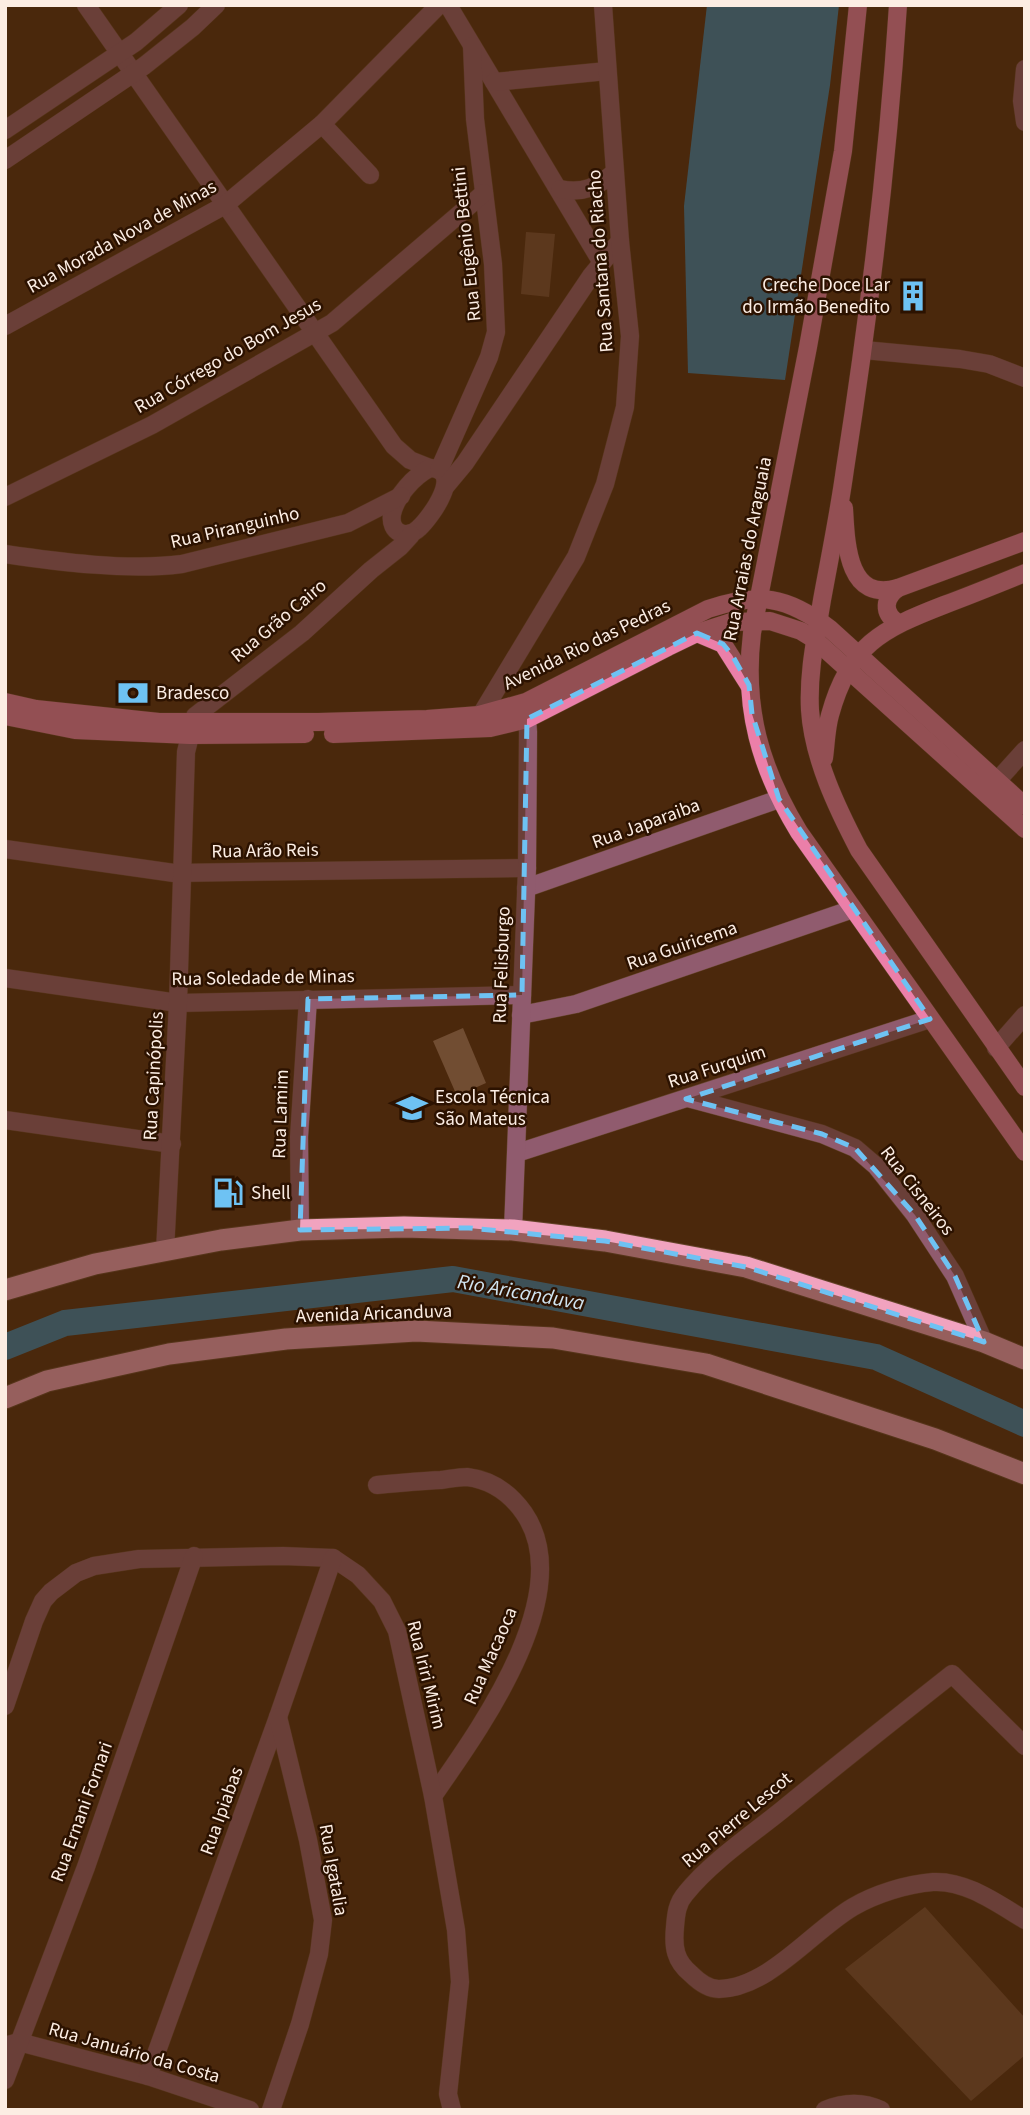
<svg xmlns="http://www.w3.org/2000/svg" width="1030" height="2115" font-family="'Source Sans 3',sans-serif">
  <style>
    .green { fill: #714d32 }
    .water { fill: #3084b1 }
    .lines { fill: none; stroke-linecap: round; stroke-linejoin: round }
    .river { stroke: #3084b1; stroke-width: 26 }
    .minor-casing { stroke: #64442a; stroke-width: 19 }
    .major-casing { stroke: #64442a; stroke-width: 19 }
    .highway-casing { stroke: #64442a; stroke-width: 23 }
    .minor { stroke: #905b6e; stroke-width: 18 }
    .major { stroke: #eb7fa9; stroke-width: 18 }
    .highway { stroke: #f1a3bf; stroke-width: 21 }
    .marked { fill: none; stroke: #6ec2f3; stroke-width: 5; stroke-dasharray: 14 9; stroke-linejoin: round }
    .labels { text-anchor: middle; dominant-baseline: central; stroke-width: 5; stroke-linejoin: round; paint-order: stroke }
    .street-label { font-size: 19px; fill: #fcede3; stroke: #2c1200 }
    .poi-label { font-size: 19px; fill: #fcede3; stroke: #2c1200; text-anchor: start }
    .water-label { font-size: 21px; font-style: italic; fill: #d1e5f1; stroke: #2c1200 }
  </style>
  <rect width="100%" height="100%" fill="#4b280c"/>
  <!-- green -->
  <g class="green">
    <path d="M526,232L555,234L549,297L521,294Z"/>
    <path d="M463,1028L486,1083L457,1096L433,1041Z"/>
    <path d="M925,1907L1025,2018V2055L971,2101L845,1969Z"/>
  </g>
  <!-- water -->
  <path class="water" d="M707,5H839L830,85L785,380L688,373L684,206Z"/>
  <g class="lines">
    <!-- river -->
    <path class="river" d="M5,1347L65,1323L453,1279L876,1357L1025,1424"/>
    <!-- minor casing -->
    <g class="minor-casing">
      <g id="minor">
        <path d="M86,5L394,446L410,460L430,468"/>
        <path d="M448,5L602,263"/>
        <path d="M1025,69L1022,101L1025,122"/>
        <path d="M494,82L607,71"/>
        <path d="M322,124L370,175"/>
        <path d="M5,130L136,42L179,5"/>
        <path d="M5,160L144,66L193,27L216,5"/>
        <path d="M560,189C583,194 597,187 615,172"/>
        <path d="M5,326L225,205L322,124L439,5"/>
        <path d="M864,350L960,359L989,364L1025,378"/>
        <path d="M430,468C465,470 431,517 419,528C407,540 389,533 392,514C396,496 414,476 430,468Z"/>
        <path d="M439,470L489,357L496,332L493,264L475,119L472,46"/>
        <path d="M445,487L465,463L591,276L620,241"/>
        <path d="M5,497L152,425L332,323L484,193"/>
        <path d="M5,554C59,562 128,571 182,564L348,523L401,496"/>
        <path d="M476,723L576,557L605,484L625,407L630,336L620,241L603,5"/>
        <path d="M987,792L1025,750"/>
        <path d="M5,849L174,873L527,868"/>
        <path d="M526,888L779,799"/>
        <path d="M5,978L178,1003L522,995"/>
        <path d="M521,1015L576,1004L853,909"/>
        <path d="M996,1048L1025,1015"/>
        <path d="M688,1098L822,1134L855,1148L876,1166L915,1215L955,1276L984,1342"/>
        <path d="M5,1120L172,1144"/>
        <path d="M517,1153L930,1019"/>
        <path d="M300,1230L299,1137L308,999"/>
        <path d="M513,1230L527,868L528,732L526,705"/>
        <path d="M165,1251L178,1003L186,752L195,716L302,633L371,570L400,547L411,535"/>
        <path d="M377,1485C398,1483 420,1481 441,1480C449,1479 459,1477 467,1477C492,1480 510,1493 524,1513C579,1593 479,1730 433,1796"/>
        <path d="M5,1706L34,1621L43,1601L51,1592L76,1573L94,1566L139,1559L283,1556L333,1558L358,1575L382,1601L397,1631L433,1796L456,1930L460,1982L448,2094L452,2110"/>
        <path d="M1025,1746L952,1674C895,1719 838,1764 782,1810C751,1835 711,1862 686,1893C677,1903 676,1914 675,1927C673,1947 675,1961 691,1974C698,1981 708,1989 719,1989C769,1988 812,1931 853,1907C875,1894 907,1884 933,1882C966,1880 998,1904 1025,1920"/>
        <path d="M8,2045L19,2042L148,2076L250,2110"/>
        <path d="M148,2076L278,1717L333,1558"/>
        <path d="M5,2080L86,1867L194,1556"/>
        <path d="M271,2110L300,2024L319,1954L323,1920L308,1840L278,1717"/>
        <path d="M825,2110C844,2102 862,2101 881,2110"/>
      </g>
    </g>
    <!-- major casing -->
    <g class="major-casing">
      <g id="major">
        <path d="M858,5L843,151L808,347L752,633C743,708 760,768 799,832L1025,1152"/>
        <path d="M898,5C888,160 869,316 845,469C839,513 830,556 822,600C816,637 808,672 810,710C813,758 837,808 859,850L1025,1087"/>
        <path d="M844,508C846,543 847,603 898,588L1025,541"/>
        <path d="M898,588C884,598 882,613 898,623"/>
        <path d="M697,633L723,644L749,685"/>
        <path d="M5,702L36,709L159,722H318L427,719L479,715L526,702L708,609C759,592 787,596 830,629L1025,806"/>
        <path d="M5,716L75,730L190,735L305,734"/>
        <path d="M333,734L490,728L527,719L668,647L697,633L731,622L770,621L801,631L814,639L1025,829"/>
        <path d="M824,758C826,744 826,729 830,715C849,645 882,629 944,605C971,595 998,584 1025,573"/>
      </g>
    </g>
    <!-- highway casing -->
    <g class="highway-casing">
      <g id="highway">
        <path d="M5,1290L95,1264L221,1240L300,1230L404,1227L513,1230L605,1241L746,1267L984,1342L1025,1359"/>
        <path d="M5,1398L47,1381L169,1354L286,1339L416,1331L553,1338L706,1364L935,1439L1025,1474"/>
      </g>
    </g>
    <!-- minor -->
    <use href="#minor" class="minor"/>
    <!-- major -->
    <use href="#major" class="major"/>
    <!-- highway -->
    <use href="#highway" class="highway"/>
  </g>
  <!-- marked area -->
  <path d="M0 0H1030V2115H0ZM697,633L723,644L732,655L749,685L752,714L779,799L930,1019L686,1099L822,1134L855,1148L915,1215L955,1276L984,1342L746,1267L605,1241L469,1228L300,1230L308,999L522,995L527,719Z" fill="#4b280c" fill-opacity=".55" fill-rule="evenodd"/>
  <path class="marked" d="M697,633L723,644L732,655L749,685L752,714L779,799L930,1019L686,1099L822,1134L855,1148L915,1215L955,1276L984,1342L746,1267L605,1241L469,1228L300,1230L308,999L522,995L527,719Z"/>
  <!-- icons -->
  <defs>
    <g id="building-bare" transform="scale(2.415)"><path d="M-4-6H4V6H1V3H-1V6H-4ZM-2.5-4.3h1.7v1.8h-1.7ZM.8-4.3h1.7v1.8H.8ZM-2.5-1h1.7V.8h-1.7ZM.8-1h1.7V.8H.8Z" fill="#6ec2f3" stroke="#2c1200" stroke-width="2.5" paint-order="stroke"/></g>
    <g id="bank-bare" transform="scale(2.415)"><path d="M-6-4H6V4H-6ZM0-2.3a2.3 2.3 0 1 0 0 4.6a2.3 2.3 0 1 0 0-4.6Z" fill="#6ec2f3" stroke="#2c1200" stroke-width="2.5" paint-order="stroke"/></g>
    <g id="university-bare" transform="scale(2.415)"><path d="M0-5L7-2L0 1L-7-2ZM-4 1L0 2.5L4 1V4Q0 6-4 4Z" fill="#6ec2f3" stroke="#2c1200" stroke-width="2.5" paint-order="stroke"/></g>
    <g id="fuel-bare" transform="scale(2.415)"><path d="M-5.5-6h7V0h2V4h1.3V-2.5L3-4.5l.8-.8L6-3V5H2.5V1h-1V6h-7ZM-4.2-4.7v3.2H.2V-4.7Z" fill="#6ec2f3" stroke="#2c1200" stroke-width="2.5" paint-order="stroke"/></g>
  </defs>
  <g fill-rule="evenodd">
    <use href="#building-bare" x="913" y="296"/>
    <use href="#bank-bare" x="133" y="693"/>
    <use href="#university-bare" x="412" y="1108"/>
    <use href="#fuel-bare" x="228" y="1193"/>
  </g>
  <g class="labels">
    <!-- street labels -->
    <g class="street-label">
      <text transform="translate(122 237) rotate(-29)">Rua Morada Nova de Minas</text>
      <text transform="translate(467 244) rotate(-96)">Rua Eugênio Bettini</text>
      <text transform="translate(601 261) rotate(-94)">Rua Santana do Riacho</text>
      <text transform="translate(228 356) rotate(-30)">Rua Córrego do Bom Jesus</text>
      <text transform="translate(235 528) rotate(-13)">Rua Piranguinho</text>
      <text transform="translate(748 549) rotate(-79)">Rua Arraias do Araguaia</text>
      <text transform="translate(279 621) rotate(-40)">Rua Grão Cairo</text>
      <text transform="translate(587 645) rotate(-26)">Avenida Rio das Pedras</text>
      <text transform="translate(646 824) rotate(-20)">Rua Japaraiba</text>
      <text transform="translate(265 851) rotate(-1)">Rua Arão Reis</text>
      <text transform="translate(682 946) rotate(-19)">Rua Guiricema</text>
      <text transform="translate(502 965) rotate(-88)">Rua Felisburgo</text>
      <text transform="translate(263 978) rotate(-1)">Rua Soledade de Minas</text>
      <text transform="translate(717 1067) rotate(-18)">Rua Furquim</text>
      <text transform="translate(154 1076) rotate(-87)">Rua Capinópolis</text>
      <text transform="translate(281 1114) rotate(-88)">Rua Lamim</text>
      <text transform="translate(917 1191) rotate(52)">Rua Cisneiros</text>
      <text transform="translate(374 1314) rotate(-2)">Avenida Aricanduva</text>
      <text transform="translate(491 1656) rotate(-66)">Rua Macaoca</text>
      <text transform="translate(426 1675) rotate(76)">Rua Iriri Mirim</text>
      <text transform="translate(222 1811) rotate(-70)">Rua Ipiabas</text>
      <text transform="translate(82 1812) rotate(-70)">Rua Ernani Fornari</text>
      <text transform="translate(737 1820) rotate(-40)">Rua Pierre Lescot</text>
      <text transform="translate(333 1870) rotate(80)">Rua Igatalia</text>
      <text transform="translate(134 2053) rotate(16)">Rua Januário da Costa</text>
    </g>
    <!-- poi labels -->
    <g class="poi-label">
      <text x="890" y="285" text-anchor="end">Creche Doce Lar<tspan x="890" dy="22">do Irmão Benedito</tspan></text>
      <text x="156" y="693">Bradesco</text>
      <text x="435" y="1097">Escola Técnica<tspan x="435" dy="22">São Mateus</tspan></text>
      <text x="251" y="1193">Shell</text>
    </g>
    <!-- water labels -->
    <g class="water-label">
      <text transform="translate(521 1292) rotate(10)">Rio Aricanduva</text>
    </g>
  </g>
  <!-- border -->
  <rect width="1030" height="2115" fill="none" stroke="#fcede3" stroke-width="14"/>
</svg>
